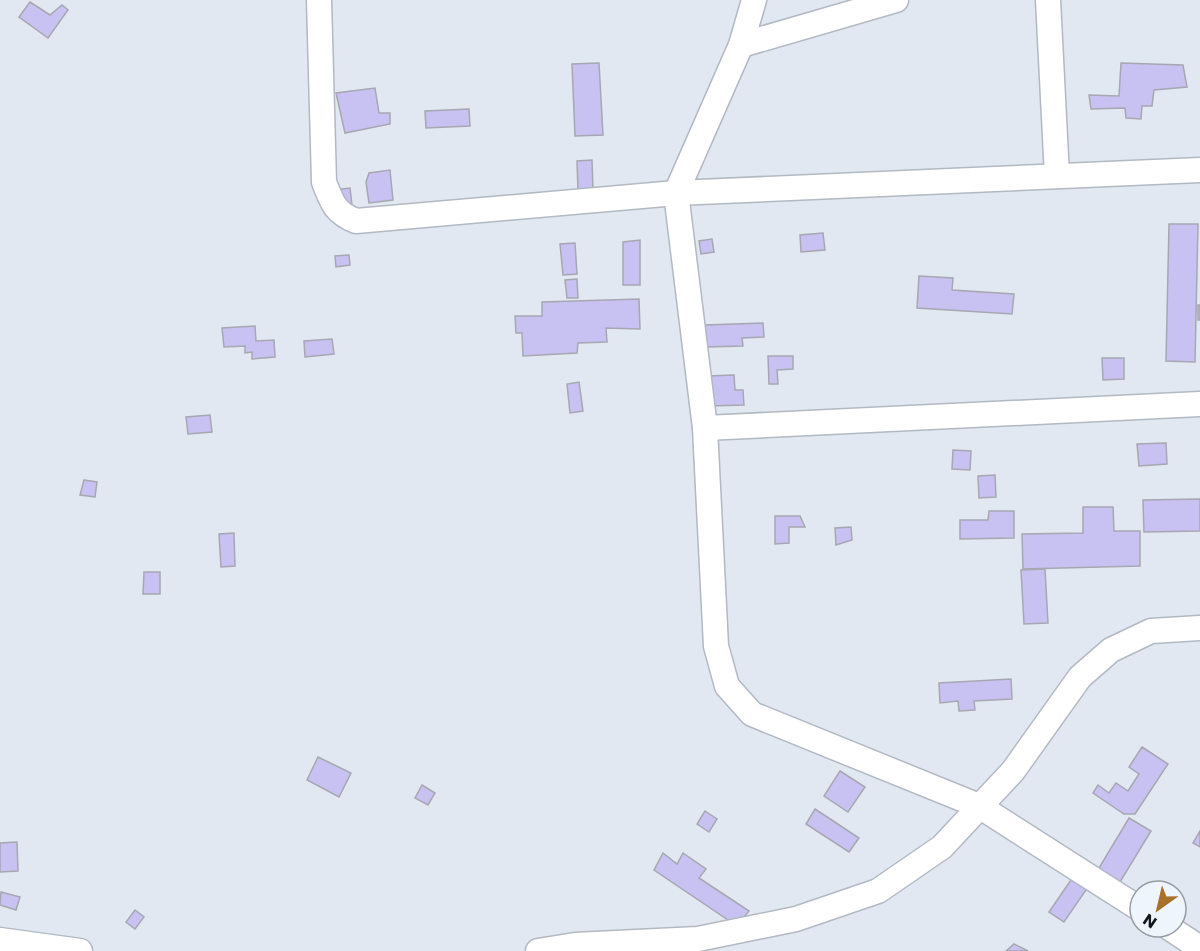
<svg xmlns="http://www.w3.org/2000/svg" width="1200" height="951" font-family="Poppins,sans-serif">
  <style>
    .building { fill: #c7c2f2; stroke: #a7a7b1; stroke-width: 1.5 }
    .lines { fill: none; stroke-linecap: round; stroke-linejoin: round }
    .minor-casing { stroke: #b2b9c3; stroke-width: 27 }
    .minor { stroke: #fff; stroke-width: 24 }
  </style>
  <rect width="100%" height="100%" fill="#e1e8f2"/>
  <!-- building -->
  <g class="building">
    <path d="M30,2L50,15L62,5L68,10L48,38L19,17Z"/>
    <path d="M599,63L603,135L575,136L572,64Z"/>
    <path d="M1121,63L1183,65L1187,87L1154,90L1152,106H1142L1141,119L1126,118L1125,108L1091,109L1089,95L1119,96Z"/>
    <path d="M375,88L379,113H390V124L345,133L336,93Z"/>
    <path d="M469,109L470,126L426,128L425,111Z"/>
    <path d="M592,160L593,190L578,191L577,161Z"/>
    <path d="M390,170L393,200L369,203L366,182L369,173Z"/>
    <path d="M350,188L352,205L337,206L335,190Z"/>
    <path d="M1169,224H1198L1195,362L1166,361Z"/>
    <path d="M823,233L825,250L801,252L800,235Z"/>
    <path d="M712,239L714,252L701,254L699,241Z"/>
    <path d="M640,240V285H623V242Z"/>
    <path d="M575,243L577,274L563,275L560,244Z"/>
    <path d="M349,255L350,265L336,267L335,256Z"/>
    <path d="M919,276L953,278L952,290L1014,294L1012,314L917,308Z"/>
    <path d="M577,279L578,298H567L565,280Z"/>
    <path d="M639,299L640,329L606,328L607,342L578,343L577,353L523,356L522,333H516L515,316H542V302Z"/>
    <rect x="1198" y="305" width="2" height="15"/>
    <path d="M763,323L764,337L742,338L743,346L706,347L705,325Z"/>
    <path d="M255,326L256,341L274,340L275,357L252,359V352L245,353V346L224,347L222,328Z"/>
    <path d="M332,339L334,354L305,357L304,341Z"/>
    <path d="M768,356H793V369L777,370L778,384H769Z"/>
    <path d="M1102,358H1124V379L1103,380Z"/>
    <path d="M734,375L735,390H743L744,405L709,406L707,376Z"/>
    <path d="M579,382L583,411L570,413L567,384Z"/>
    <path d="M210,415L212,432L188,434L186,417Z"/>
    <path d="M1166,443L1167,464L1139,466L1137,444Z"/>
    <path d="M953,450L971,451L970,470L952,469Z"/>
    <path d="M995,475L996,497L979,498L978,476Z"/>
    <path d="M84,480L97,482L95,497L80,495Z"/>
    <path d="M1200,499V531L1144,532L1143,500Z"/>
    <path d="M1083,507H1113L1114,531H1140V566L1023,569L1022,534L1083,533Z"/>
    <path d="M989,511H1014V538L960,539V520H988Z"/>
    <path d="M775,516H800L805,527H789V543L775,544Z"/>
    <path d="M851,527L852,540L836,545L835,528Z"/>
    <path d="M234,533L235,566L221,567L219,534Z"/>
    <path d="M1045,569L1048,623L1024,624L1021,570Z"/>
    <path d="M144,572H160V594H143Z"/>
    <path d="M1011,679L1012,699L974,701L975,710L959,711L958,701L940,703L939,683Z"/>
    <path d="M1142,747L1168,764L1135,814H1124L1093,793L1098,785L1109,793L1116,783L1128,791L1139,774L1129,767Z"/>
    <path d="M318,757L351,773L339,797L307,780Z"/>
    <path d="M840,771L865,787L848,812L824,796Z"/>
    <path d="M422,785L435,793L428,805L415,798Z"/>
    <path d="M815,809L859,838L849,852L806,824Z"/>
    <path d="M705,811L717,819L709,832L697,824Z"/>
    <path d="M1129,818L1151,831L1117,887L1096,873Z"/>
    <path d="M1200,831V847L1193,843Z"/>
    <path d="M17,842L18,871L0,872V843Z"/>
    <path d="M663,853L677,864L683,853L706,869L699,878L749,911L737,926L654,870Z"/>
    <path d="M1073,877L1088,887L1064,922L1049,912Z"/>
    <path d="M1,892L20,897L16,910L0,905Z"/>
    <path d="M135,910L144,917L135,929L126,922Z"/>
    <path d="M1014,944L1028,951H1006Z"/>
  </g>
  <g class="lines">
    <!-- minor casing -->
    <g class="minor-casing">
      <g id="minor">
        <path d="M319,0L324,182C332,202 334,212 356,221L676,193L1200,170"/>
        <path d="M754,0L741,45L676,193L705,428L716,646L727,686L752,714L979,806L1140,909"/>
        <path d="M1048,0L1057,176"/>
        <path d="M741,45L896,0"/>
        <path d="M705,428L1200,404"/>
        <path d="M1168,927L1200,948"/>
        <path d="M0,940L80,951"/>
        <path d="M538,951L575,945L698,939L796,919L878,891L942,847L1013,771L1080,677L1111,650L1151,631L1200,628"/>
      </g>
    </g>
    <!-- minor -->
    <use href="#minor" class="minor"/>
  </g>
  <!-- north arrow -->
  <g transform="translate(1158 909) rotate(214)"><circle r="28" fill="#eff5fd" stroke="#979ca2" stroke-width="1.5"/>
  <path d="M0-4.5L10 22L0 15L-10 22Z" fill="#a7712c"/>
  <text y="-9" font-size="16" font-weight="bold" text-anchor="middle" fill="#14171a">N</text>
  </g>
</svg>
